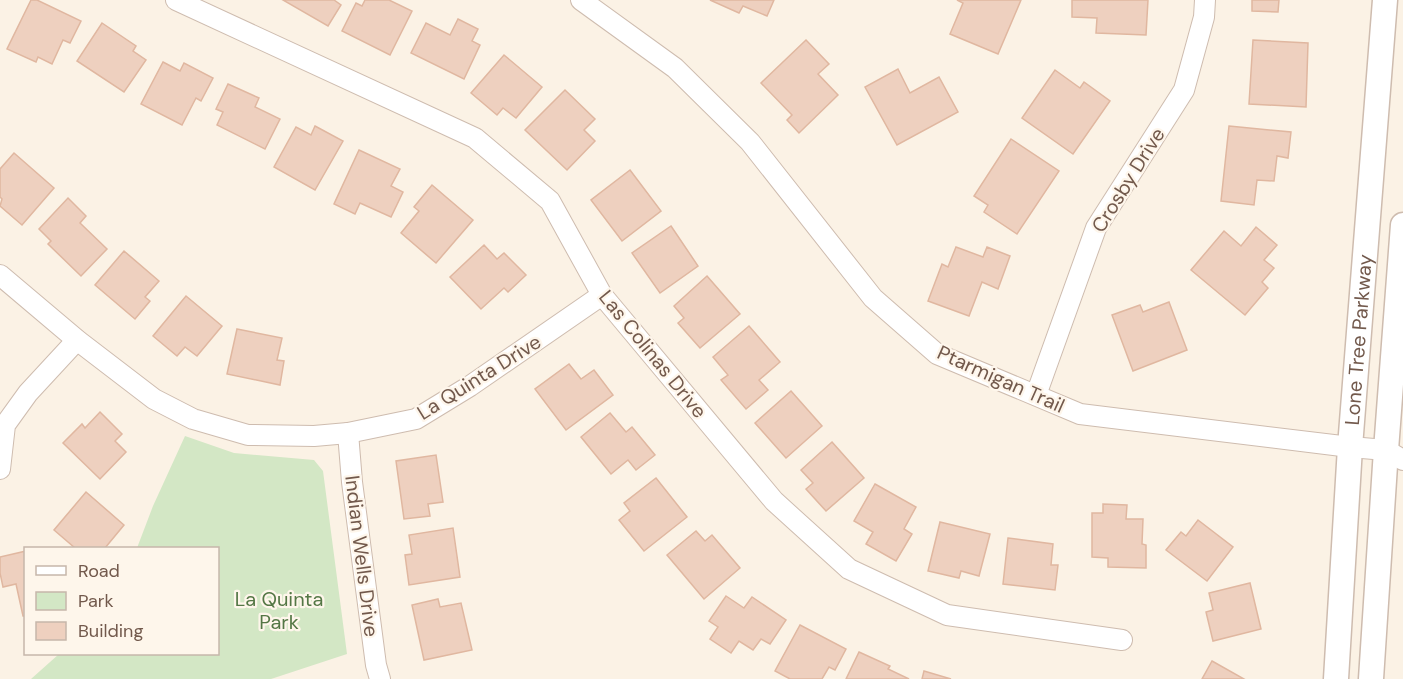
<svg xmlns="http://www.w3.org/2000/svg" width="1403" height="679" font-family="'DM Sans',sans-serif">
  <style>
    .green { fill: #d3e7c5 }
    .building { fill: #eed0bf; stroke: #e0b7a0; stroke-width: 1.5 }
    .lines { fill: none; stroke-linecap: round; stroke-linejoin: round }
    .minor-casing { stroke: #cebcaf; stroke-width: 22 }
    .tertiary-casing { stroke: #cebcaf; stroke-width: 27 }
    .minor { stroke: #fff; stroke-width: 20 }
    .tertiary { stroke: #fff; stroke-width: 24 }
    .labels { text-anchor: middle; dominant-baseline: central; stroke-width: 4.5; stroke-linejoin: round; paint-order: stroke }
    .street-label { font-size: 20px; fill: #72594c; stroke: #fef6eb }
    .park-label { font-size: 20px; fill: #547745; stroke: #fef6eb }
  </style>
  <rect width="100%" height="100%" fill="#fbf2e5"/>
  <!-- green -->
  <path class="green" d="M185,436L234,453L314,460L323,471L347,654L271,679H31L59,654H218V548H137L153,506Z"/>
  <!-- building -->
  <g class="building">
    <path d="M31,0H37L81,21L70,43L63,40L52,64L38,57L36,62L7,49Z"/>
    <path d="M283,0H334L341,5L328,26Z"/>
    <path d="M365,0H389L412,11L390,55L342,31L356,3L362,6Z"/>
    <path d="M710,0H774L767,16L743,6L739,13Z"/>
    <path d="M957,0H1021L998,54L950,34L963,3Z"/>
    <path d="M1072,0H1148L1146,35L1096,33L1097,18L1072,17Z"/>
    <path d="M1252,0H1279L1278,12L1252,11Z"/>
    <path d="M458,19L478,29L472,41L480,45L464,79L411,53L426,23L450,35Z"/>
    <path d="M102,23L136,46L133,51L146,60L124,92L77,61Z"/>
    <path d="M806,40L829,64L818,74L838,95L799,133L787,120L792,115L761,83Z"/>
    <path d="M1253,40L1308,43L1306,107L1249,104Z"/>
    <path d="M504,55L542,87L516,118L503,108L497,115L471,93Z"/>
    <path d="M163,62L180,71L184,63L213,78L201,101L196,98L182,125L141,104Z"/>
    <path d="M898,69L910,93L939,77L958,112L897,145L865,87Z"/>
    <path d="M1055,70L1080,88L1084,82L1110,101L1073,154L1022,118Z"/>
    <path d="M228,84L259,98L255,107L280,119L265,149L217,125L223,112L216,109Z"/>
    <path d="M565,90L595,119L584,130L595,141L567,170L525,130Z"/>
    <path d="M315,126L343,141L315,190L274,167L296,127L311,135Z"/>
    <path d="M1229,126L1291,132L1288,158L1277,156L1274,181L1257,180L1254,205L1221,201Z"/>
    <path d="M1011,139L1059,171L1017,234L984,212L988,205L974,196Z"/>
    <path d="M359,150L400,169L391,186L403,192L391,217L360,203L355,214L334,204Z"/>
    <path d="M14,153L54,188L22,225L0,206L2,199L0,197V169Z"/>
    <path d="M630,170L661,211L622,241L591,200Z"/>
    <path d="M432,185L473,220L436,263L401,233L419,211L414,207Z"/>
    <path d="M68,198L86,216L80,223L107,249L81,276L48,244L51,241L39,229Z"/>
    <path d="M671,226L698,266L660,293L632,253Z"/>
    <path d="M1256,227L1277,245L1264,260L1274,268L1262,282L1268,288L1245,315L1191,270L1224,231L1241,246Z"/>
    <path d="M484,245L497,259L504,253L526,275L508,292L504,288L481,309L450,277Z"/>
    <path d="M956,247L983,257L987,247L1010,256L998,289L982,282L969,316L928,301L942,264L948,267Z"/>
    <path d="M124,251L159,281L145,297L150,301L135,319L95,285Z"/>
    <path d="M707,276L740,314L700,348L678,323L684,318L674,306Z"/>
    <path d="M186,296L222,326L197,356L185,347L177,356L153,336Z"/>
    <path d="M1169,302L1187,350L1133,371L1112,315L1140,305L1143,312Z"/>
    <path d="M749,326L780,362L759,380L768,390L746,409L721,380L728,375L713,357Z"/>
    <path d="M237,329L282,338L277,360L284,361L280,385L227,374Z"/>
    <path d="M569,364L581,379L594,370L613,395L566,430L535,389Z"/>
    <path d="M791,391L822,426L786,458L755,423Z"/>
    <path d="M100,412L122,434L115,441L126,452L100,479L63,443L82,424L85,428Z"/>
    <path d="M610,413L626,432L632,427L655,455L636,470L628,460L611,474L581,437Z"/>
    <path d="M832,442L864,478L826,511L806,489L813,483L801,470Z"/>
    <path d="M436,455L443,502L428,504L430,516L404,519L396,461Z"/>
    <path d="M656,478L687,517L644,551L619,520L630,511L624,503Z"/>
    <path d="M875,484L916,507L904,529L912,534L896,561L866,544L873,532L854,521Z"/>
    <path d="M86,492L124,525L105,548H75L54,530Z"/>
    <path d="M1103,504L1127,505L1126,519H1143L1142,544L1146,545V568L1108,567V558L1092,557V513H1103Z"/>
    <path d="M1198,520L1233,547L1207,581L1166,550L1181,532L1186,536Z"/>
    <path d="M940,522L990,534L979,576L961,571L959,578L928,571Z"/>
    <path d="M453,528L460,577L409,585L405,555L412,554L409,535Z"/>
    <path d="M696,531L705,541L712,535L740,568L704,599L667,555Z"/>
    <path d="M1008,538L1053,544L1051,565H1058L1055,590L1003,584Z"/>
    <path d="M26,551V616H23L16,584L3,587L0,573V557Z"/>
    <path d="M1250,583L1261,629L1213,641L1206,612L1213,610L1209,593Z"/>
    <path d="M726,596L744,608L752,597L786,620L770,644L761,639L753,650L739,641L731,653L710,639L718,627L709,621Z"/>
    <path d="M438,599L440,607L461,603L472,650L424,660L412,605Z"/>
    <path d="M800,625L846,649L835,670L829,667L822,679H790L775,671Z"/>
    <path d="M859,652L890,666L888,669L909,679H846Z"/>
    <path d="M1212,661L1244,679H1202Z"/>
    <path d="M924,671L951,679H922Z"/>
  </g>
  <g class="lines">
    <!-- minor casing -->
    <g class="minor-casing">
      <g id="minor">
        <path d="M176,0L475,138L550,201L602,295L774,501L849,569L947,615L1122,640"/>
        <path d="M581,0L675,68L750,142L873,298L937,354L1080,414L1350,447L1386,450L1403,460"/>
        <path d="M0,275L77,340L154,399L193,419L248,435L314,436L348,433L416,419L470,386L602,295"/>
        <path d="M1036,395L1096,228L1184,90L1204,17L1205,0"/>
        <path d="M348,433L352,482L376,665L380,679"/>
        <path d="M0,469L5,425L28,393L77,340"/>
      </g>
    </g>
    <!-- tertiary casing -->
    <g class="tertiary-casing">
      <g id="tertiary">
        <path id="s1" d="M1336,679L1350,447L1385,0"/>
        <path d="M1371,679L1386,450L1403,225"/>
      </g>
    </g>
    <!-- minor -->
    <use href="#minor" class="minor"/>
    <!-- tertiary -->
    <use href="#tertiary" class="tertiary"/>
  </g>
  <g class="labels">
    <!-- street labels -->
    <g class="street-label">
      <text transform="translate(1128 180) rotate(-58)">Crosby Drive</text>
      <text stroke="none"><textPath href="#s1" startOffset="340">Lone Tree Parkway</textPath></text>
      <text transform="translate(653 354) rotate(51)">Las Colinas Drive</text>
      <text transform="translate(479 377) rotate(-32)">La Quinta Drive</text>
      <text transform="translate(1001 379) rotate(24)">Ptarmigan Trail</text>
      <text transform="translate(362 556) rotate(83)">Indian Wells Drive</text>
    </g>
    <!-- park labels -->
    <g class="park-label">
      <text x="279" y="599">La Quinta<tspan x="279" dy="23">Park</tspan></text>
    </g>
  </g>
  <!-- legend -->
  <rect x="24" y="547" width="195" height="108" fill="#fef6eb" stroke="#c6b7ab" stroke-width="1.5"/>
  <rect x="36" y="566" width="30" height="9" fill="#ffffff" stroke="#c6b7ab" stroke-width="1.5"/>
  <text x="78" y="577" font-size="18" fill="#72594c">Road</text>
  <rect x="36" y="592" width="30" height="18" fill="#d3e7c5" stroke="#c6b7ab" stroke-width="1.5"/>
  <text x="78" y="607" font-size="18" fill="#72594c">Park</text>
  <rect x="36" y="622" width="30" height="18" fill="#eed0bf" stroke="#c6b7ab" stroke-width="1.5"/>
  <text x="78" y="637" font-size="18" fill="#72594c">Building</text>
</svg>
